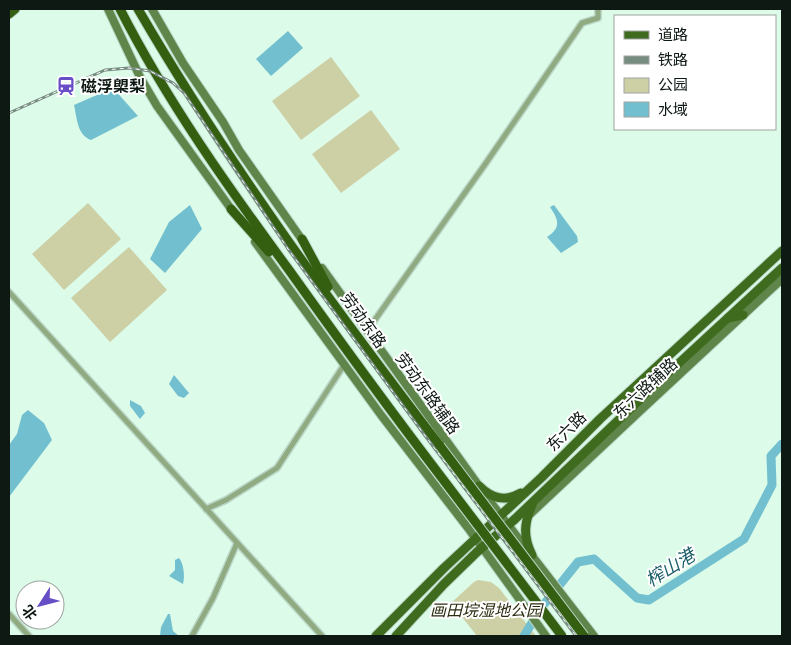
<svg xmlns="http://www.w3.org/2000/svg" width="791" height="645" font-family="'PT Serif','Noto Sans SC',serif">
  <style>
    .green { fill: #cdcfa5 }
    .water { fill: #72c0cf }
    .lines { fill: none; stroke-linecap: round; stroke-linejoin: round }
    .river { stroke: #72c0cf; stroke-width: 9 }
    .minor-casing { stroke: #bbd7c7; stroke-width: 8 }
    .secondary-casing { stroke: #bbd7c7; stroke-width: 10 }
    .primary-casing { stroke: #bbd7c7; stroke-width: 11 }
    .trunk-casing { stroke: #bbd7c7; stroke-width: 11 }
    .minor { stroke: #90aa82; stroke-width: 5 }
    .secondary { stroke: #60854a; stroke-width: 8 }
    .primary { stroke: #3e6b1d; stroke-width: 9 }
    .trunk { stroke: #345e10; stroke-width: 9 }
    .rail-casing { stroke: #768c80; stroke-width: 3 }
    .rail { stroke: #fff; stroke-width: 1; stroke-dasharray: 4; stroke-linecap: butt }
    .trunk-bridge-casing { stroke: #bbd7c7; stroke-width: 11; stroke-linecap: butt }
    .trunk-bridge { stroke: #345e10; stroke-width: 9 }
    .labels { text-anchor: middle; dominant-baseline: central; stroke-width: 4; stroke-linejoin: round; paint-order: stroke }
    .poi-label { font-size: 16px; font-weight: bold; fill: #0e1913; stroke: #fff; text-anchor: start }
    .street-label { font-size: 16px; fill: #0e1913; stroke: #fff }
    .park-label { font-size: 16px; font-style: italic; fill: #2b2c10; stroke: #fff }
    .water-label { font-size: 18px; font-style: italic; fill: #1a5c67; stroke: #fff }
  </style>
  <rect width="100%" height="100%" fill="#dcfbe9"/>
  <!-- green -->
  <g class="green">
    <path d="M331,57L360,96L301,140L272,101Z"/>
    <path d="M371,110L400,149L341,193L312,154Z"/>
    <path d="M88,203L121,239L64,290L32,254Z"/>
    <path d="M129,247L167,290L110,342L71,298Z"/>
    <path d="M478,580L491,582L499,588L536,636H477L451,603L474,582Z"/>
  </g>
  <!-- water -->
  <g class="water">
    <path d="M288,31L303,48L271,76L256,59Z"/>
    <path d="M113,88L138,116L91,140C77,135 77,118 74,105Z"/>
    <path d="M190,205L202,229L165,273L150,259L169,222Z"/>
    <path d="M554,205L577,236L578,242L561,253L547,237C561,228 559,220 550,207Z"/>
    <path d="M174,375L189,393L184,398L178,396L169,384Z"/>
    <path d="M130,400L141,406L145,413L140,419L130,406Z"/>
    <path d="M28,410L44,423L52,440L9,497V445L17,434L22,415Z"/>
    <path d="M179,558C184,564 185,577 183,584L169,576L175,570V560Z"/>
    <path d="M168,614H170L173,631L179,636H160L161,627Z"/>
  </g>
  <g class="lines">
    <!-- river -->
    <path class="river" d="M524,636L541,608L578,562L594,559L637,598L649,600L744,539L772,485L771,456L782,444"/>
    <!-- minor casing -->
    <g class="minor-casing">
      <g id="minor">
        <path d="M9,292L322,636"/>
        <path d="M367,331L486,163L582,23L598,18V9"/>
        <path d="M206,509L226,500L277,468L344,365"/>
        <path d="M9,614L29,636"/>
        <path d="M192,636L213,598L237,543"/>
      </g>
    </g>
    <!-- secondary casing -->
    <g class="secondary-casing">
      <g id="secondary">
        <path d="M108,9L140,77L157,106L234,213"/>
        <path d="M152,9L183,63L223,122L239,150L305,244"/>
        <path d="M255,242L381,415L468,528L546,636"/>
        <path d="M322,268L492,504L594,636"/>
        <path d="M527,517L640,411L782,279"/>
      </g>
    </g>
    <!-- primary casing -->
    <g class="primary-casing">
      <g id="primary">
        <path d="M728,318L743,315"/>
        <path d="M479,486C492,499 505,502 521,493"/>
        <path d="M532,555C523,537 524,523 532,505"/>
        <path d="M376,636L444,568L542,477L600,419L782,251"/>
        <path d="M396,636L444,584L477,552L515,519L649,391L782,268"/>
      </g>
    </g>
    <!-- trunk casing -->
    <g class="trunk-casing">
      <g id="trunk">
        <path d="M120,9C167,101 228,187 289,270C334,333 379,395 426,457"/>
        <path d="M138,9C227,162 332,305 440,446"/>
        <path d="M9,14L15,9"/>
        <path d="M231,209L269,252"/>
        <path d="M302,239L328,287"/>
      </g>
    </g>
    <!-- minor -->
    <use href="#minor" class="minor"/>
    <!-- secondary -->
    <use href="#secondary" class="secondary"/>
    <!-- primary -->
    <use href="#primary" class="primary"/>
    <!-- trunk -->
    <use href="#trunk" class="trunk"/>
    <!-- rail casing -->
    <g class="rail-casing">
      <path id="rail" d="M9,113L105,70L129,68L150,71L173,83L184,93L288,249L423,433L576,636"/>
    </g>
    <!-- rail -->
    <use href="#rail" class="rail"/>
    <!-- trunk-bridge casing -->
    <g class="trunk-bridge-casing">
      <g id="trunk-bridge">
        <path d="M440,446L584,636"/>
        <path d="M426,457L562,636"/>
      </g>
    </g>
    <!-- trunk-bridge -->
    <use href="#trunk-bridge" class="trunk-bridge"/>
  </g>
  <!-- icons -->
  <defs>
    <g id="station-bare" transform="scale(1.5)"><path d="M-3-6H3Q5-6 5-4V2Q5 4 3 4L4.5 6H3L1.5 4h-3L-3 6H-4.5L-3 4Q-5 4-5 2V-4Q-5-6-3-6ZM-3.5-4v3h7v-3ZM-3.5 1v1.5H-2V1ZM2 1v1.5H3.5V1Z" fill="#674ec7" stroke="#fff" stroke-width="2.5" paint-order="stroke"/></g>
  </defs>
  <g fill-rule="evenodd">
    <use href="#station-bare" x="66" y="86"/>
  </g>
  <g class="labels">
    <!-- poi labels -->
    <g class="poi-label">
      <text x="81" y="86">磁浮㮾梨</text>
    </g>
    <!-- street labels -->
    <g class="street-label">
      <text transform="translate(364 320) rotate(54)">劳动东路</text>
      <text transform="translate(645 388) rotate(-43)">东六路辅路</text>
      <text transform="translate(428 393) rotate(54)">劳动东路辅路</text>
      <text transform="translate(566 431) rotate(-45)">东六路</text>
    </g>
    <!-- park labels -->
    <g class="park-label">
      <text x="486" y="610">画田垸湿地公园</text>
    </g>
    <!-- water labels -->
    <g class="water-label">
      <text transform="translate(670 567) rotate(-32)">榨山港</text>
    </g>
  </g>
  <!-- border -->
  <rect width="791" height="645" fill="none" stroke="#0e1913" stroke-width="20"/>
  <!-- legend -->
  <rect x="614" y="15" width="162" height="115" fill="#ffffff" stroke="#9fa3a1"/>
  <rect x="624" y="31" width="25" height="8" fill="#3e6b1d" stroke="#9fa3a1"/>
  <text x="658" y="40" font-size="15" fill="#0e1913">道路</text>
  <rect x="624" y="56" width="25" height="8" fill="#768c80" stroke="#9fa3a1"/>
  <text x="658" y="65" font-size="15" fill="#0e1913">铁路</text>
  <rect x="624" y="78" width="25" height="15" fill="#cdcfa5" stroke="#9fa3a1"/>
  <text x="658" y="90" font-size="15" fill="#0e1913">公园</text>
  <rect x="624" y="102" width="25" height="15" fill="#72c0cf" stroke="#9fa3a1"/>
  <text x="658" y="115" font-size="15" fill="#0e1913">水域</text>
  <!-- north arrow -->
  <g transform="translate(40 605) rotate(234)"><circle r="24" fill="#ffffff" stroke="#9fa3a1"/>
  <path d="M0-4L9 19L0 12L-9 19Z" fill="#674ec7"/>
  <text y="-8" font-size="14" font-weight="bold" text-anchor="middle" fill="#0e1913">北</text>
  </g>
</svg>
